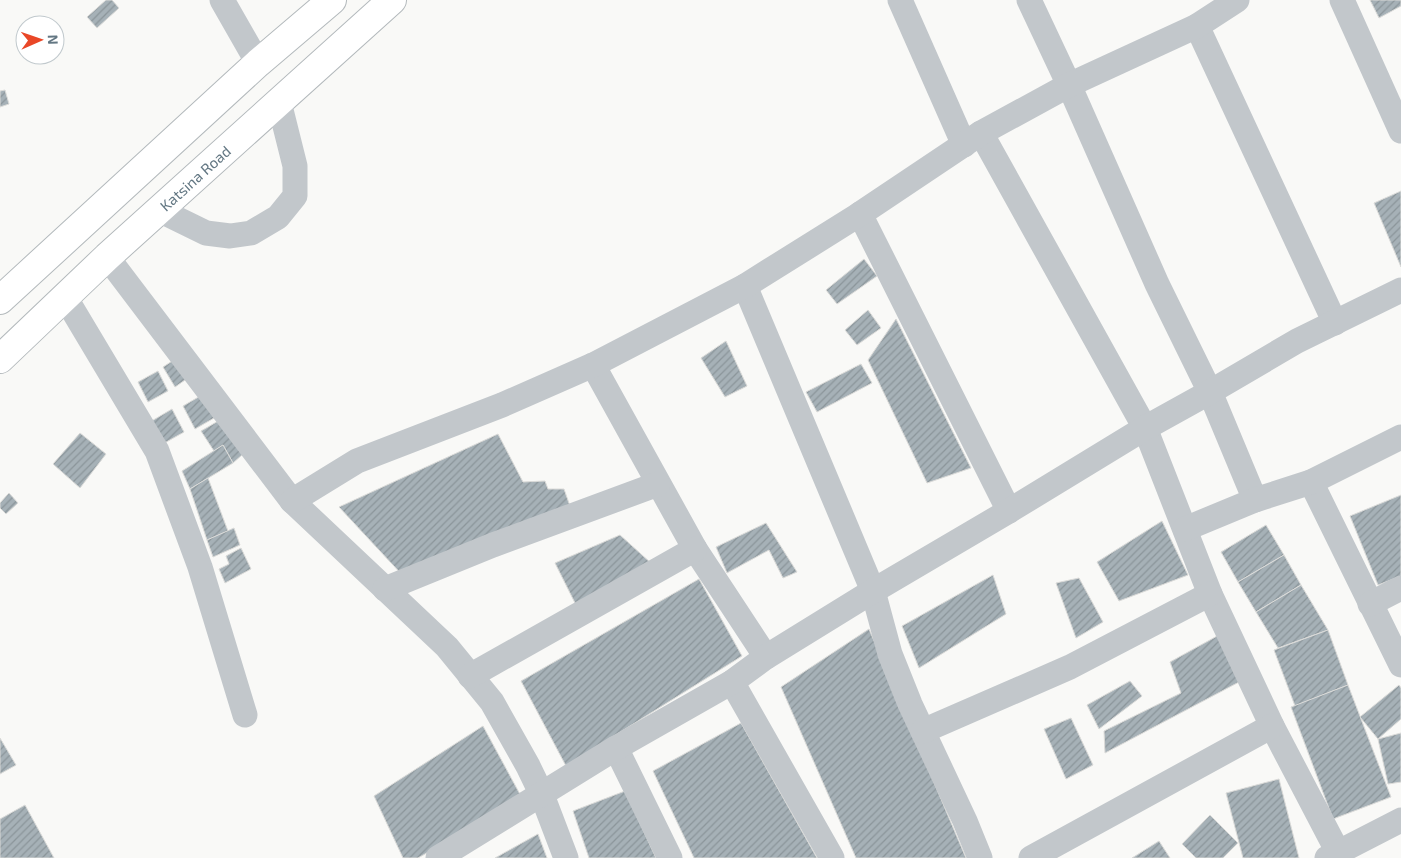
<svg xmlns="http://www.w3.org/2000/svg" width="1401" height="858" font-family="'Exo 2',sans-serif">
  <style>
    .building { fill: url(#building-hatch); stroke: #dbdbd9 }
    .lines { fill: none; stroke-linecap: round; stroke-linejoin: round }
    .highway-casing { stroke: #b3b9bc; stroke-width: 30 }
    .minor { stroke: #c2c7cb; stroke-width: 25 }
    .highway { stroke: #fff; stroke-width: 28 }
    .labels { text-anchor: middle; dominant-baseline: central; stroke-width: 5; stroke-linejoin: round; paint-order: stroke }
    .street-label { font-size: 15px; fill: #637783; stroke: #fff }
  </style>
  <defs>
    <pattern id="building-hatch" width="6" height="6" patternUnits="userSpaceOnUse" patternTransform="scale(1.25)"><rect width="6" height="6" fill="#a6b1b7"/><path d="M-1 1l2-2M0 6l6-6M5 7l2-2" fill="none" stroke="#8b959a"/></pattern>
  </defs>
  <rect width="100%" height="100%" fill="#f9f9f7"/>
  <!-- building -->
  <g class="building">
    <path d="M106,0H112L119,8L97,28L87,17Z"/>
    <path d="M1370,0H1401V6L1379,18Z"/>
    <path d="M5,90L9,104L0,107V91Z"/>
    <path d="M1401,191V267L1374,203Z"/>
    <path d="M864,259L877,276L837,304L826,290Z"/>
    <path d="M868,310L881,328L857,345L845,330Z"/>
    <path d="M896,319L971,468L927,483L868,360Z"/>
    <path d="M726,341L747,386L725,397L701,358Z"/>
    <path d="M177,358L188,378L175,387L163,367Z"/>
    <path d="M861,364L872,383L817,412L806,392Z"/>
    <path d="M158,371L168,391L148,402L138,382Z"/>
    <path d="M202,395L214,418L195,429L183,406Z"/>
    <path d="M172,409L184,432L161,445L150,422Z"/>
    <path d="M220,420L243,454L233,463L223,445L214,451L201,431Z"/>
    <path d="M80,433L106,454L80,488L53,464Z"/>
    <path d="M498,434L523,482L545,481L548,489H564L571,509L406,579L339,507Z"/>
    <path d="M223,445L233,463L190,489L182,471Z"/>
    <path d="M208,478L228,531L207,540L190,489Z"/>
    <path d="M9,493L18,503L6,514L0,508V503Z"/>
    <path d="M1401,495V576L1378,585L1350,516Z"/>
    <path d="M1162,521L1188,575L1119,601L1097,562Z"/>
    <path d="M766,523L797,572L783,578L769,550L727,573L716,547Z"/>
    <path d="M1266,525L1284,555L1238,582L1221,552Z"/>
    <path d="M234,528L240,545L213,557L207,540Z"/>
    <path d="M620,535L652,564L578,609L555,563Z"/>
    <path d="M241,548L251,569L225,583L219,569L229,564L226,556Z"/>
    <path d="M1284,555L1301,585L1256,612L1238,582Z"/>
    <path d="M993,575L1006,614L919,668L902,626Z"/>
    <path d="M1079,578L1103,622L1076,638L1056,583Z"/>
    <path d="M699,579L742,656L566,766L521,681Z"/>
    <path d="M1301,585L1328,630L1278,648L1256,612Z"/>
    <path d="M869,629L966,858H856L781,687Z"/>
    <path d="M1328,630L1348,685L1295,706L1274,650Z"/>
    <path d="M1219,635L1239,682L1105,753L1104,731L1181,693L1170,662Z"/>
    <path d="M1130,681L1142,696L1099,729L1087,705Z"/>
    <path d="M1348,685L1391,797L1333,819L1291,707Z"/>
    <path d="M1399,685L1401,688V719L1378,739L1360,717Z"/>
    <path d="M1071,718L1093,765L1066,779L1044,729Z"/>
    <path d="M741,723L817,858H694L653,771Z"/>
    <path d="M483,726L522,798L418,858H403L374,796Z"/>
    <path d="M1401,733V782L1388,784L1378,739Z"/>
    <path d="M0,738L16,765L0,774Z"/>
    <path d="M1279,779L1299,858H1243L1226,793Z"/>
    <path d="M625,791L656,858H589L573,811Z"/>
    <path d="M25,805L54,858H0V819Z"/>
    <path d="M1210,815L1238,843L1223,858H1196L1182,844Z"/>
    <path d="M538,834L547,858H495Z"/>
    <path d="M1159,841L1170,858H1132Z"/>
  </g>
  <g class="lines">
    <!-- highway casing -->
    <g class="highway-casing">
      <g id="highway">
        <path d="M0,300L258,63L332,0"/>
        <path d="M0,359L107,257L392,0"/>
      </g>
    </g>
    <!-- minor -->
    <g class="minor">
      <path d="M222,0L258,63"/>
      <path d="M900,0L964,145"/>
      <path d="M1029,0L1069,85L1157,284L1210,392L1255,500"/>
      <path d="M1342,0L1401,131"/>
      <path d="M1197,26L1335,323"/>
      <path d="M981,133L1145,428L1210,594L1272,726L1341,858"/>
      <path d="M159,210L206,233L230,236L251,233L278,217L295,196V166L279,102"/>
      <path d="M860,214L1009,511"/>
      <path d="M107,257L292,501L447,647L492,702L528,766L542,795L566,858"/>
      <path d="M745,286L873,591L890,654L910,704L965,821L980,858"/>
      <path d="M65,297L157,451L200,567L245,715"/>
      <path d="M593,365L695,549L766,657"/>
      <path d="M1311,482L1401,665"/>
      <path d="M292,501L357,461L502,405L593,365L745,286L860,214L981,133L1069,85L1197,26L1237,0"/>
      <path d="M1185,529L1255,500L1311,482L1401,437"/>
      <path d="M385,589L493,545L658,484"/>
      <path d="M1370,604L1401,588"/>
      <path d="M470,676L695,549"/>
      <path d="M732,682L832,858"/>
      <path d="M923,731L1070,667L1210,594"/>
      <path d="M616,748L670,858"/>
      <path d="M438,858L616,748L732,682L766,657L873,591L1009,511L1145,428L1210,392L1297,341L1401,290"/>
      <path d="M1031,858L1272,726"/>
      <path d="M1327,858L1401,820"/>
    </g>
    <!-- highway -->
    <use href="#highway" class="highway"/>
  </g>
  <g class="labels">
    <!-- street labels -->
    <g class="street-label">
      <text transform="translate(195 178) rotate(-42)">Katsina Road</text>
    </g>
  </g>
  <!-- north arrow -->
  <g transform="translate(40 40) rotate(88)"><circle r="24" fill="#ffffff" stroke="#c1c9cd"/>
  <path d="M0-4L9 19L0 12L-9 19Z" fill="#e94727"/>
  <text y="-8" font-size="14" font-weight="bold" text-anchor="middle" fill="#637783">N</text>
  </g>
</svg>
